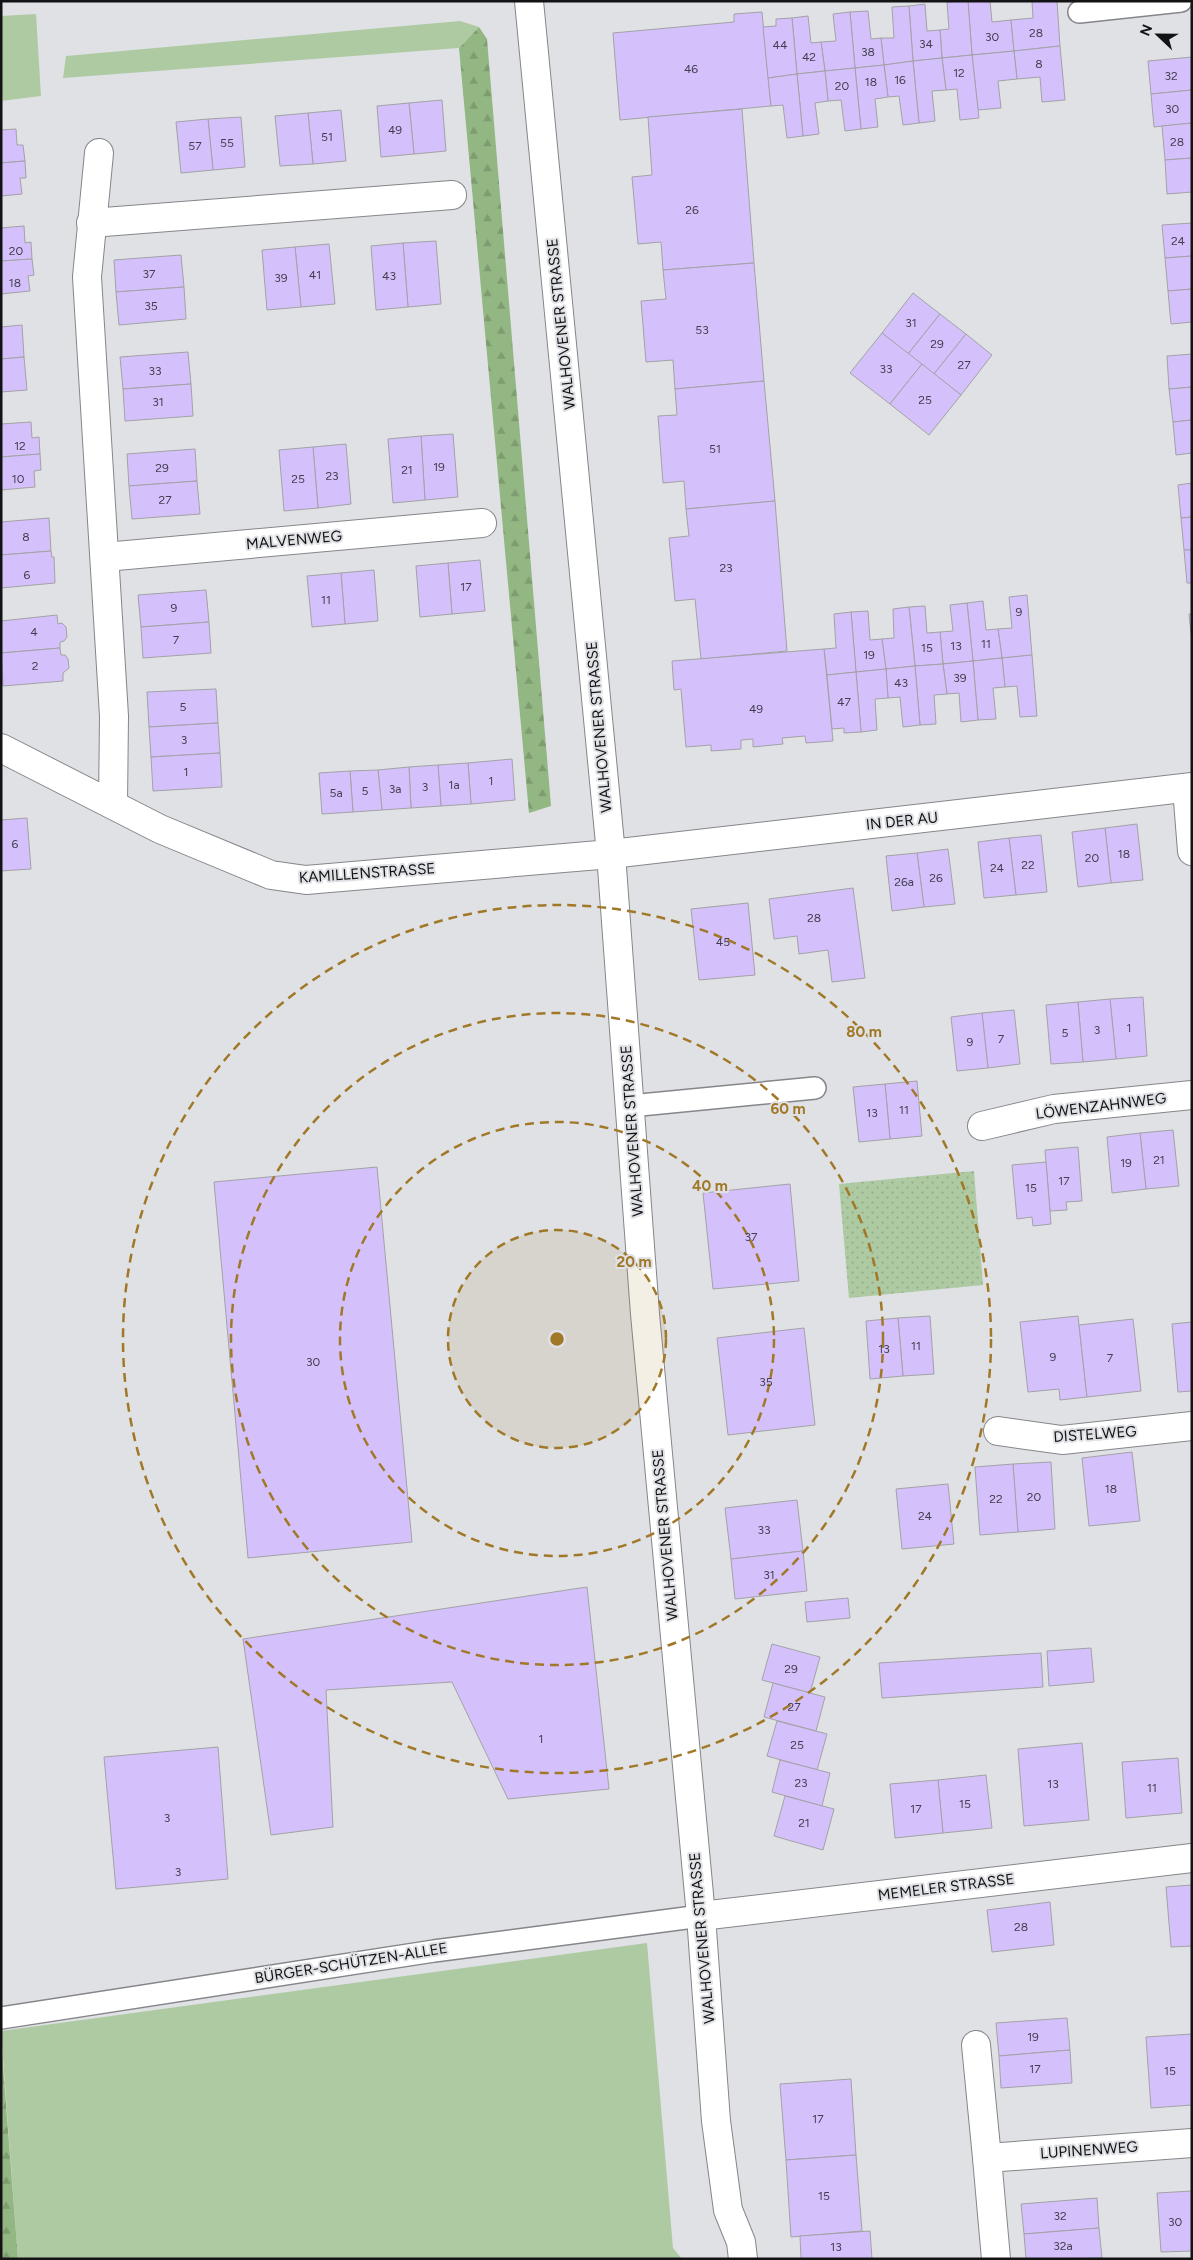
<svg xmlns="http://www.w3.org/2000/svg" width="1193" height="2260" font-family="Figtree,sans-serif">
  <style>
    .grass { fill: #aecaa2 }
    .forest { fill: url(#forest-firs) }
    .park { fill: url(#park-dots) }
    .building { fill: #d4c1fc; stroke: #a3a2a6 }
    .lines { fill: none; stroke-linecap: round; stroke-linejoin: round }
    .lane-casing { stroke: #85868a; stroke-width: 24 }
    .street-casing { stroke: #85868a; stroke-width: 30 }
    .lane { stroke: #fff; stroke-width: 21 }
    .street { stroke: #fff; stroke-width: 28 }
    .ring { fill: none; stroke: #a17827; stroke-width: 2.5; stroke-dasharray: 9 6 }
    .labels { text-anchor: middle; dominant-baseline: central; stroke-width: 4; stroke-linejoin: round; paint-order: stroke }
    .number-label { font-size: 12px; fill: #433e4f }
    .street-label { font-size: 15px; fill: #131315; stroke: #dfe1e5 }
    .centre { fill: #a17827; stroke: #dfe1e5; stroke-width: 2.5 }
    .ring-label { font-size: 15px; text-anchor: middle; font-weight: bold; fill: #a17827; stroke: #dfe1e5; stroke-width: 4; stroke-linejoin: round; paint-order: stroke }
  </style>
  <defs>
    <pattern id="forest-firs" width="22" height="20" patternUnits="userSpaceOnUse" patternTransform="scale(1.25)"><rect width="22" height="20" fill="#93b783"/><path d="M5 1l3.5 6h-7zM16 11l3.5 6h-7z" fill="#7e9c70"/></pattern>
    <pattern id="park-dots" width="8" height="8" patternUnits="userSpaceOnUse" patternTransform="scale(1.25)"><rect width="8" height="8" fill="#aecaa2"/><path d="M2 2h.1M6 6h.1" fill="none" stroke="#95ad8b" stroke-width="1.8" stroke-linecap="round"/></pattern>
  </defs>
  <rect width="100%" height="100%" fill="#dfe1e5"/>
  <!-- grass -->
  <g class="grass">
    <path d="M36,14L41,96L1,101V16Z"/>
    <path d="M460,21L479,27L459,48L63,78L66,56Z"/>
    <path d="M647,1943L673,2248L682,2259H18L1,2031Z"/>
  </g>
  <!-- forest -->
  <g class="forest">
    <path d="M479,27L487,39L551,806L529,813L459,48Z"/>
    <path d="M1,2039L18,2259H1Z"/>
  </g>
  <!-- park -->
  <path class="park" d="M974,1171L983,1285L849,1298L839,1184Z"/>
  <!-- building -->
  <g class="building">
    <path d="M968,1H990L992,22L1011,20L1014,51L972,55Z"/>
    <path d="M968,1L972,55L942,58L940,30L949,29L947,2Z"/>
    <path d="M1032,1H1057L1060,46L1014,51L1011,20L1033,18Z"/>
    <path d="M925,4L927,31L940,30L942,58L913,61L909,6Z"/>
    <path d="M909,6L913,61L884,65L881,38H894L892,7Z"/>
    <path d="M868,11L871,39L881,38L884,65L855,68L850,12Z"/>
    <path d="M762,12L771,106L620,120L613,33L734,22V14Z"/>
    <path d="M850,12L855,68L825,71L821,42L836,41L833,14Z"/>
    <path d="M808,16L811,43L821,42L825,71L797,74L792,18Z"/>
    <path d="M792,18L797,74L768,78L763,27L776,26V19Z"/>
    <path d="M1060,46L1065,100L1042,102L1040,77L1017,79L1014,51Z"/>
    <path d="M1014,51L1017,79L998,81L1001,108L978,110L972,55Z"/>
    <path d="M972,55L979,118L960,120L957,89L946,90L942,58Z"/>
    <path d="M1192,57V90L1151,94L1148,61Z"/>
    <path d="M942,58L946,90L932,91L935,121L919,123L913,61Z"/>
    <path d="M913,61L919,123L903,125L899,96L888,97L884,65Z"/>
    <path d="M884,65L888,97L875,99L878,127L861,129L855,68Z"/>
    <path d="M855,68L861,129L845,131L841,100L828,101L825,71Z"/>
    <path d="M825,71L828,101L815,103L819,134L803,136L797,74Z"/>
    <path d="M797,74L803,136L787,138L783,105L771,106L768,78Z"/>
    <path d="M1192,90V123L1154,127L1151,94Z"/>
    <path d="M442,100L446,151L414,154L409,103Z"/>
    <path d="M409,103L414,154L381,157L377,106Z"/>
    <path d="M742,109L754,263L663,270L661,242L638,244L632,177L652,175L648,117Z"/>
    <path d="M341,110L346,161L313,164L308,113Z"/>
    <path d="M308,113L313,164L280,166L275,116Z"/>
    <path d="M241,117L245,167L213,170L208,119Z"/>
    <path d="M208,119L213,170L181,173L176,122Z"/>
    <path d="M1192,123V158L1165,160L1162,126Z"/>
    <path d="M16,129L17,145H23L25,161L1,163V130Z"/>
    <path d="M1192,158V192L1167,194L1165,160Z"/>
    <path d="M25,161L26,178H20L22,194L1,196V163Z"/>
    <path d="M1192,223V256L1165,258L1162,225Z"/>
    <path d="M24,226L25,243L31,242L32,259L1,261V228Z"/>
    <path d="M436,241L441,304L408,307L403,243Z"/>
    <path d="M403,243L408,307L376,310L371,246Z"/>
    <path d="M329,244L335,304L301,307L295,247Z"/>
    <path d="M295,247L301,307L267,310L262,250Z"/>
    <path d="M181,255L184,287L116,292L114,260Z"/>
    <path d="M1192,256V289L1168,291L1165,258Z"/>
    <path d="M32,259L34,275L28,276L30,291L1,294V261Z"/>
    <path d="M754,263L764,381L675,389L673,360L646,362L641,301L666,299L663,270Z"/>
    <path d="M184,287L186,319L119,325L116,292Z"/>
    <path d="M1192,289V322L1171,324L1168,291Z"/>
    <path d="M913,293L940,314L908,354L882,333Z"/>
    <path d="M940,314L966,334L934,374L908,354Z"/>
    <path d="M22,325L24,357L1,359V327Z"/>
    <path d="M882,333L922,364L890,404L850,373Z"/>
    <path d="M966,334L992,355L961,395L934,374Z"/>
    <path d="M188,352L191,384L123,389L120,357Z"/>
    <path d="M1192,354V387L1169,389L1167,356Z"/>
    <path d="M24,357L27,390L1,392V359Z"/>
    <path d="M922,364L961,395L929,435L890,404Z"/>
    <path d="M764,381L775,501L686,509L684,481L663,483L658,416L677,415L675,389Z"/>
    <path d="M191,384L193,416L125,421L123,389Z"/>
    <path d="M1192,387V420L1173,422L1169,389Z"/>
    <path d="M1192,420V453L1176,455L1173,422Z"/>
    <path d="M31,422L32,438L39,437L40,454L1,457V424Z"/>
    <path d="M453,434L458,497L425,500L421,436Z"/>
    <path d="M421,436L425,500L393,503L388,439Z"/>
    <path d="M346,444L351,504L318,508L313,447Z"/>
    <path d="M313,447L318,508L284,511L279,450Z"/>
    <path d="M195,449L197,481L129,486L127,454Z"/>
    <path d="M40,454L41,470L34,471L35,487L1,490V457Z"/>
    <path d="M197,481L200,514L132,519L129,486Z"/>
    <path d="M1192,483V517L1181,518L1178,485Z"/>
    <path d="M775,501L787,651L701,659L695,599L675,601L669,538L689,536L686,509Z"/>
    <path d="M1192,517V550H1184L1181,518Z"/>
    <path d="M49,518L51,551L1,555V522Z"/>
    <path d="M1184,550H1192V583H1187Z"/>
    <path d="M51,551L52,557H54L55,583L1,588V555Z"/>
    <path d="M480,560L485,611L452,614L448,563Z"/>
    <path d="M448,563L452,614L420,617L416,566Z"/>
    <path d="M374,570L378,621L345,624L341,573Z"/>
    <path d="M341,573L345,624L312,627L307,576Z"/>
    <path d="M206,590L209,622L141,627L138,595Z"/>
    <path d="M1027,595L1032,655L1002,658L998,629L1012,628L1009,597Z"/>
    <path d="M983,601L986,630L998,629L1002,658L973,661L967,603Z"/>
    <path d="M967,603L973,661L943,664L940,632L953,631L950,605Z"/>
    <path d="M925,606L927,633L940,632L943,664L915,666L909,607Z"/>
    <path d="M909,607L915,666L886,669L882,639L894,638L893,609Z"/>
    <path d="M868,611L870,640L882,639L886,669L856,672L851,612Z"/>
    <path d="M851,612L856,672L827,675L824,649L836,648L834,614Z"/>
    <path d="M1189,614H1192V642Z"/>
    <path d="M57,615L58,624L62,623L66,627L67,637L64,641L60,642V648L1,653V621Z"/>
    <path d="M209,622L211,653L143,658L141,627Z"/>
    <path d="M60,648L61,655H65L68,659L69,668L63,673V681L3,686L1,653Z"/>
    <path d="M824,649L833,741L806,743L805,736L782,738L783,744L753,747V739L741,740V749L711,751V745L686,747L681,689L674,690L672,661Z"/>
    <path d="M1032,655L1037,716L1020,717L1017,686L1005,687L1002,658Z"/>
    <path d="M1002,658L1005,687L993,688L996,719L978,720L973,661Z"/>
    <path d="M973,661L978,720L961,722L959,693L947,694L943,664Z"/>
    <path d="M943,664L947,694L934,695L936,724L920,725L915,666Z"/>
    <path d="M915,666L920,725L903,727L900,697L888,698L886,669Z"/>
    <path d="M886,669L888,698L875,699L877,730L861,732L856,672Z"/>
    <path d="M856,672L861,732L844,733V728L832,729L827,675Z"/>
    <path d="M216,689L218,723L149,727L147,692Z"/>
    <path d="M218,723L220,753L151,757L149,727Z"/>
    <path d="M220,753L222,787L153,791L151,757Z"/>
    <path d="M512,759L515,800L471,804L468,763Z"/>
    <path d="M468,763L471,804L441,806L438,765Z"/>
    <path d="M438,765L441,806L411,808L409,767Z"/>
    <path d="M409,767L411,808L382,810L378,770Z"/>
    <path d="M378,770L382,810L353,812L350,771Z"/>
    <path d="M350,771L353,812L322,814L319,773Z"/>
    <path d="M27,818L31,869L1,871V820Z"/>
    <path d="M1137,824L1143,880L1111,883L1105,828Z"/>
    <path d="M1105,828L1111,883L1078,887L1072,832Z"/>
    <path d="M1041,835L1047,892L1016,895L1009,838Z"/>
    <path d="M1009,838L1016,895L984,898L978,842Z"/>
    <path d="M948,849L955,904L924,907L917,853Z"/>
    <path d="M917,853L924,907L892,911L886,856Z"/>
    <path d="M853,888L865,978L832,982L828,950L799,954L797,936L774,939L769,899Z"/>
    <path d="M748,903L755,975L699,980L691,909Z"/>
    <path d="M1143,997L1147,1056L1116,1059L1110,999Z"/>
    <path d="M1110,999L1116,1059L1083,1062L1078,1002Z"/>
    <path d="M1078,1002L1083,1062L1051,1064L1046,1005Z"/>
    <path d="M1014,1010L1020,1064L988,1068L982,1013Z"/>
    <path d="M982,1013L988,1068L957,1071L951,1017Z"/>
    <path d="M917,1081L922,1136L890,1139L885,1084Z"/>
    <path d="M885,1084L890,1139L859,1142L853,1087Z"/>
    <path d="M1173,1130L1179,1186L1146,1189L1140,1133Z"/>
    <path d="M1140,1133L1146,1189L1112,1193L1107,1137Z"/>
    <path d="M1078,1147L1082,1201L1066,1202L1067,1210L1050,1211L1045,1150Z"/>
    <path d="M1046,1162L1051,1224L1033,1226L1032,1217L1017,1219L1012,1165Z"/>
    <path d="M377,1167L412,1542L248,1558L214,1182Z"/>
    <path d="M790,1184L799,1281L713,1289L703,1193Z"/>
    <path d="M930,1316L934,1374L903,1376L898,1318Z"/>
    <path d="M1078,1316L1087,1397L1060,1400L1059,1389L1028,1392L1020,1322Z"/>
    <path d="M898,1318L903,1376L870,1379L866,1321Z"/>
    <path d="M1133,1319L1141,1391L1087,1397L1079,1325Z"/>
    <path d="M1192,1322V1391L1178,1392L1172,1324Z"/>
    <path d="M804,1328L815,1425L728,1435L717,1338Z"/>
    <path d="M1132,1452L1140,1521L1089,1526L1082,1458Z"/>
    <path d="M1051,1462L1055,1529L1018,1532L1013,1464Z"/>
    <path d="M1013,1464L1018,1532L980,1535L975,1467Z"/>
    <path d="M948,1484L954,1544L902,1549L896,1489Z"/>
    <path d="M797,1500L803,1551L731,1559L725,1508Z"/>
    <path d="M803,1551L807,1591L735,1599L731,1559Z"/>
    <path d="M587,1587L609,1789L508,1799L452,1682L326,1690L333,1827L271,1835L243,1639Z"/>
    <path d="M848,1598L850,1618L807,1622L805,1602Z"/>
    <path d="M772,1644L820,1657L810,1693L762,1680Z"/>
    <path d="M1091,1648L1094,1682L1049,1686L1047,1651Z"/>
    <path d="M1041,1653L1043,1687L882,1698L879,1663Z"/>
    <path d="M773,1683L825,1697L816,1731L764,1717Z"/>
    <path d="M777,1721L827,1734L817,1770L767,1756Z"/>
    <path d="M1082,1743L1089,1820L1024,1826L1018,1749Z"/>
    <path d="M218,1747L228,1879L116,1889L104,1757Z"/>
    <path d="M1178,1758L1182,1813L1126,1818L1122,1762Z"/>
    <path d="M780,1760L830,1773L822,1806L772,1792Z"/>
    <path d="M986,1775L992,1828L943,1833L938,1780Z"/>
    <path d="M938,1780L943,1833L895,1838L890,1784Z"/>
    <path d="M785,1796L834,1809L823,1850L774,1836Z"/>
    <path d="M1192,1885V1946L1171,1947L1166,1887Z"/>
    <path d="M1050,1902L1054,1945L992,1952L987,1910Z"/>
    <path d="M1067,2018L1070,2050L999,2056L996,2023Z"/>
    <path d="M1192,2034V2105L1151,2108L1146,2037Z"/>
    <path d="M1070,2050L1072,2083L1001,2088L999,2056Z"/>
    <path d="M851,2079L856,2155L786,2160L780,2084Z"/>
    <path d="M856,2155L862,2231L791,2237L786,2160Z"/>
    <path d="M1192,2191V2251L1161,2252L1157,2193Z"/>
    <path d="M1097,2198L1099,2228L1024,2234L1021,2204Z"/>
    <path d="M1099,2228L1102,2258L1026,2259L1024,2234Z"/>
    <path d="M870,2231L872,2259H801L800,2236Z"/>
  </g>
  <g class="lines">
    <!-- lane casing -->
    <g class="lane-casing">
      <g id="lane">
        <path d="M1079,12L1181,1"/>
        <path d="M630,1106L815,1088"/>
        <path d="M1,2018L434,1951L701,1916"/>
      </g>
    </g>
    <!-- street casing -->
    <g class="street-casing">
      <g id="street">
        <path d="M529,1L611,854L645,1314L701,1916L716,2121L728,2210L741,2242L743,2259"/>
        <path d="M99,153L87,277L114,716L113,804"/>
        <path d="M91,223L452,195"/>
        <path d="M105,557L482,523"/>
        <path d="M1,748L160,829L271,875L306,880L611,854L1192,787"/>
        <path d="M1187,788L1192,851"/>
        <path d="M982,1126L1054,1109L1192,1095"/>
        <path d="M998,1431L1062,1440L1192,1426"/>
        <path d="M701,1916L1192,1858"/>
        <path d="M976,2045L987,2158"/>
        <path d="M996,2259L987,2158L1192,2143"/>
      </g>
    </g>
    <!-- lane -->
    <use href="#lane" class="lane"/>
    <!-- street -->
    <use href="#street" class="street"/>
  </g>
  <!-- distance rings -->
  <circle cx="557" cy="1339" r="109" fill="#a17827" fill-opacity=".12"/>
  <g class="ring">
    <circle cx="557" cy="1339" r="109"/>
    <circle cx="557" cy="1339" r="217"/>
    <circle cx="557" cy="1339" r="326"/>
    <circle cx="557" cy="1339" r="434"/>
  </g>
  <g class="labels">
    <!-- number labels -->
    <g class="number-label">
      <text x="1036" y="33">28</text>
      <text x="992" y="37">30</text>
      <text x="926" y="44">34</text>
      <text x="780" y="45">44</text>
      <text x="868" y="52">38</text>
      <text x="809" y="57">42</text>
      <text x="1039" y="64">8</text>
      <text x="691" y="69">46</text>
      <text x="959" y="73">12</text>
      <text x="1171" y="76">32</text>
      <text x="900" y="80">16</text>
      <text x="871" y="82">18</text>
      <text x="842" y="86">20</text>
      <text x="1172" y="109">30</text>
      <text x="395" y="130">49</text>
      <text x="327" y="137">51</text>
      <text x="1177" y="142">28</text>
      <text x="227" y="143">55</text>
      <text x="195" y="146">57</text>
      <text x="692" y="210">26</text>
      <text x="1178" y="241">24</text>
      <text x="16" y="251">20</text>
      <text x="149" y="274">37</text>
      <text x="315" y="275">41</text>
      <text x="389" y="276">43</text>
      <text x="281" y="278">39</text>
      <text x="15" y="283">18</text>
      <text x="151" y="306">35</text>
      <text x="911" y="323">31</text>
      <text x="702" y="330">53</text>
      <text x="937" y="344">29</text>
      <text x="964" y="365">27</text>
      <text x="886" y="369">33</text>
      <text x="155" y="371">33</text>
      <text x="925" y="400">25</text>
      <text x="158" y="402">31</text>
      <text x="20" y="446">12</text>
      <text x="715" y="449">51</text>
      <text x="439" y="467">19</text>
      <text x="162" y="468">29</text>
      <text x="407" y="470">21</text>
      <text x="332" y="476">23</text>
      <text x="18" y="479">10</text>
      <text x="298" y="479">25</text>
      <text x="165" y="500">27</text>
      <text x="26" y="537">8</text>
      <text x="726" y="568">23</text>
      <text x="27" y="575">6</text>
      <text x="466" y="587">17</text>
      <text x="326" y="600">11</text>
      <text x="174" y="608">9</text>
      <text x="1019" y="612">9</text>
      <text x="34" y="632">4</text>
      <text x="176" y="640">7</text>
      <text x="986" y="644">11</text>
      <text x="956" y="646">13</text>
      <text x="927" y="648">15</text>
      <text x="869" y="655">19</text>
      <text x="35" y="666">2</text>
      <text x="960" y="678">39</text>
      <text x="901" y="683">43</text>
      <text x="844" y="702">47</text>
      <text x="183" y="707">5</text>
      <text x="756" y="709">49</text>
      <text x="184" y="740">3</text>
      <text x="186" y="772">1</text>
      <text x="491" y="781">1</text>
      <text x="454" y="785">1a</text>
      <text x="425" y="787">3</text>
      <text x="395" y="789">3a</text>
      <text x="365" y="791">5</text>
      <text x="336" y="793">5a</text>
      <text x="15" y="844">6</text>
      <text x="1124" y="854">18</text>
      <text x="1092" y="858">20</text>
      <text x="1028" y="865">22</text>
      <text x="997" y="868">24</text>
      <text x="936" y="878">26</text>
      <text x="904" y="882">26a</text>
      <text x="814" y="918">28</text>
      <text x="723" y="942">45</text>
      <text x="1129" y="1028">1</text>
      <text x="1097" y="1030">3</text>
      <text x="1065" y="1033">5</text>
      <text x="1001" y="1039">7</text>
      <text x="970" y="1042">9</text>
      <text x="904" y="1110">11</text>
      <text x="872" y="1113">13</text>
      <text x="1159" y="1160">21</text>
      <text x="1126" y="1163">19</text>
      <text x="1064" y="1181">17</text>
      <text x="1031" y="1188">15</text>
      <text x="751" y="1237">37</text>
      <text x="916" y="1346">11</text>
      <text x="884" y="1349">13</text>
      <text x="1053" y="1357">9</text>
      <text x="1110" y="1358">7</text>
      <text x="313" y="1362">30</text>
      <text x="766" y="1382">35</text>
      <text x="1111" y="1489">18</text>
      <text x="1034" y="1497">20</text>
      <text x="996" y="1499">22</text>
      <text x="925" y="1516">24</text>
      <text x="764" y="1530">33</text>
      <text x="769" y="1575">31</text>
      <text x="791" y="1669">29</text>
      <text x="794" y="1707">27</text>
      <text x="541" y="1739">1</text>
      <text x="797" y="1745">25</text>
      <text x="801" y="1783">23</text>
      <text x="1053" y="1784">13</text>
      <text x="1152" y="1788">11</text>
      <text x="965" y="1804">15</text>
      <text x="916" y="1809">17</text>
      <text x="167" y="1818">3</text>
      <text x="804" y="1823">21</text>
      <text x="178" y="1872">3</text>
      <text x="1021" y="1927">28</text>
      <text x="1033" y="2037">19</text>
      <text x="1035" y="2069">17</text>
      <text x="1170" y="2071">15</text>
      <text x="818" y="2119">17</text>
      <text x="824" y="2196">15</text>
      <text x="1060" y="2216">32</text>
      <text x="1175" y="2222">30</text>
      <text x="1063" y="2246">32a</text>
      <text x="836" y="2247">13</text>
    </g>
    <!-- street labels -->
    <g class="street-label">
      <text transform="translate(561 324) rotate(-96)">WALHOVENER STRASSE</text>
      <text transform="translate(294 540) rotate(-5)">MALVENWEG</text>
      <text transform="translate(599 727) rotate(-95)">WALHOVENER STRASSE</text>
      <text transform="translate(902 821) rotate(-6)">IN DER AU</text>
      <text transform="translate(367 873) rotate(-4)">KAMILLENSTRASSE</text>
      <text transform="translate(1101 1106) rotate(-7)">LÖWENZAHNWEG</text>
      <text transform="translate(632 1131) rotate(-94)">WALHOVENER STRASSE</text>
      <text transform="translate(1095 1434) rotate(-4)">DISTELWEG</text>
      <text transform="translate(665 1535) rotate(-95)">WALHOVENER STRASSE</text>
      <text transform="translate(946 1887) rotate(-7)">MEMELER STRASSE</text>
      <text transform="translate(702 1938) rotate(-95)">WALHOVENER STRASSE</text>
      <text transform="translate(351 1963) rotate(-9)">BÜRGER-SCHÜTZEN-ALLEE</text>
      <text transform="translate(1089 2150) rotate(-4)">LUPINENWEG</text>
    </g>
  </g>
  <circle cx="557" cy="1339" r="8" class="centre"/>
  <g class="ring-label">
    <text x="864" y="1037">80 m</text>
    <text x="788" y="1114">60 m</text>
    <text x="710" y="1191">40 m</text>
    <text x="634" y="1267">20 m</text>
  </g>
  <!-- border -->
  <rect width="1193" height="2260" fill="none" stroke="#131315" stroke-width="5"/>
  <!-- north arrow -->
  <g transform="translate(1158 35) rotate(292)" stroke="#dfe1e5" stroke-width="4" paint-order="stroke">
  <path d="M0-4L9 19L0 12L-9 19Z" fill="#131315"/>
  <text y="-8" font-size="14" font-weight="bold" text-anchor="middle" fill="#131315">N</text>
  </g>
</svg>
